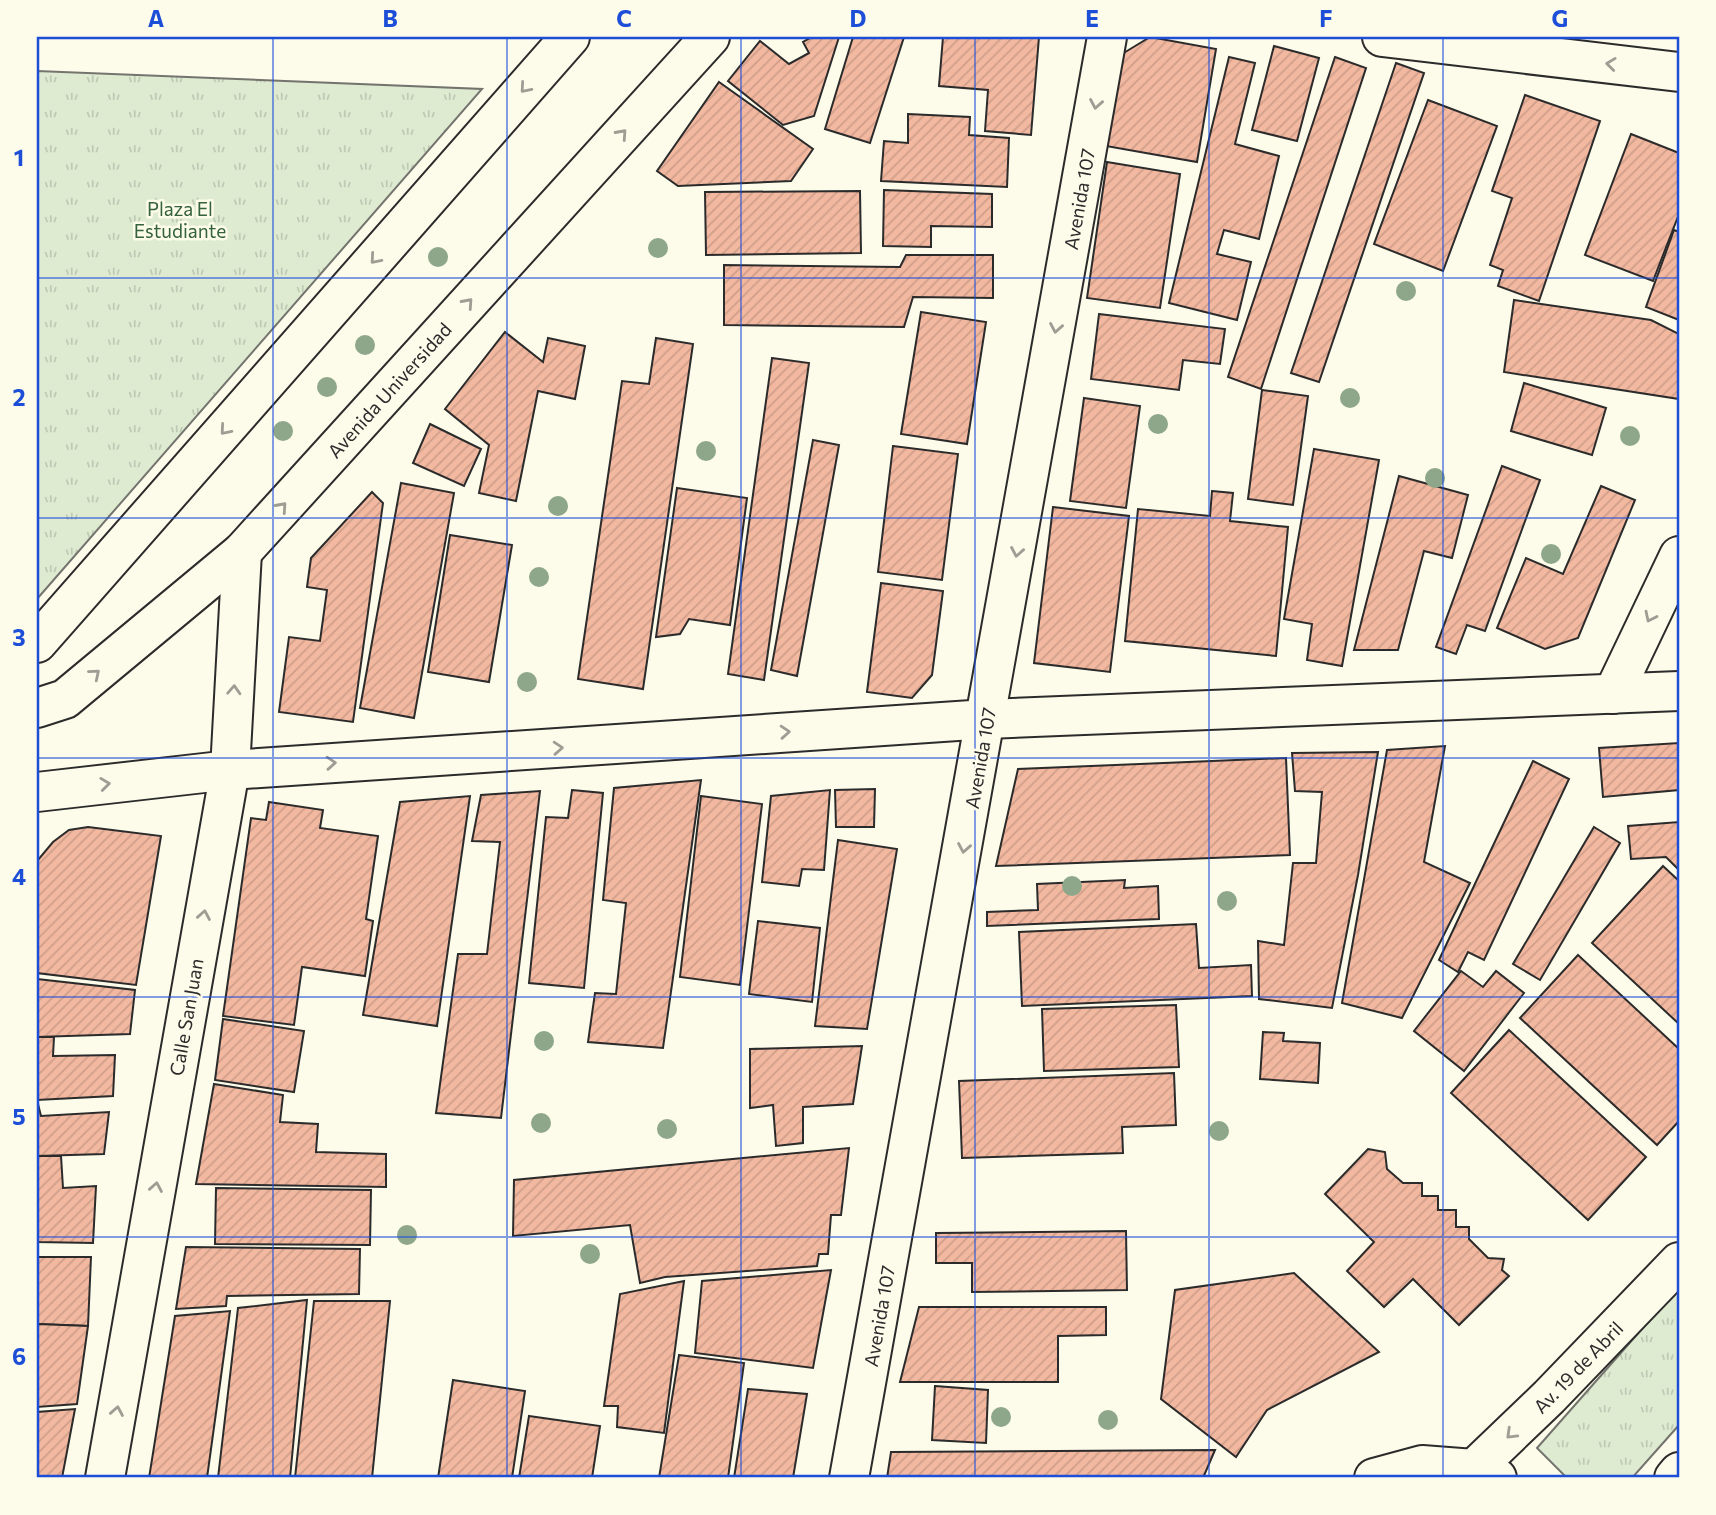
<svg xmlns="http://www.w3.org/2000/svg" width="1716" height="1515" font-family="Commissioner,sans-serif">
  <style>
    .park { fill: url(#park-tufts); stroke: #74746e; stroke-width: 2 }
    .building { fill: url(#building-hatch); stroke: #2b2b2b; stroke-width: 2 }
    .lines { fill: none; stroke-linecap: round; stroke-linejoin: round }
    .minor-casing { stroke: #2b2b2b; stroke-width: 42 }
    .tertiary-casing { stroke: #2b2b2b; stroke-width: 42 }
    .minor { stroke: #fdfbea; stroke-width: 38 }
    .tertiary { stroke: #fdfbea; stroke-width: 38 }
    .tree { fill: #8ea78a }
    .oneway { stroke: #9e9d94 }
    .grid { fill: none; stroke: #1d4ed8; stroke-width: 2; stroke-opacity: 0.55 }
    .labels { text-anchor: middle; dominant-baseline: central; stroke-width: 5; stroke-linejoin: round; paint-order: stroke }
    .street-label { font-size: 19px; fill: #2b2b2b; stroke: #fdfbea }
    .park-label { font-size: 19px; fill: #34623c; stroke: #fdfbea }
    .neatline { fill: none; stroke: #1d4ed8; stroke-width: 2.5 }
    .grid-label { font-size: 23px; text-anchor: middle; font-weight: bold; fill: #1d4ed8 }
  </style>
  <defs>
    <pattern id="park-tufts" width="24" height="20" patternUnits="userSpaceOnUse" patternTransform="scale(1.75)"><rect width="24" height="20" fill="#deebd1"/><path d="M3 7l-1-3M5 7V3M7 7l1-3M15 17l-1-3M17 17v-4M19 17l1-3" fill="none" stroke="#bfcab4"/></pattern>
    <pattern id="building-hatch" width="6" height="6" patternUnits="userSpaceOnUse" patternTransform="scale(1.75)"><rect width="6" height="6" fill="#f2b8a0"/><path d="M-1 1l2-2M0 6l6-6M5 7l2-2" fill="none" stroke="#d09e8a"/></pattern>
  </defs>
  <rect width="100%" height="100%" fill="#fdfbea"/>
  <!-- park -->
  <g class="park">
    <path d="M37,71L482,89L37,599Z"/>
    <path d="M1679,1287V1425L1632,1478H1567L1537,1448Z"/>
  </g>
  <!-- building -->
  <g class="building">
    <path d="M812,37H839L814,116L783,125L728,81L760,41L789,64L809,53L803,42Z"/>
    <path d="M853,37H904L870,143L825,129Z"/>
    <path d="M943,37H1039L1031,135L985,131L988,90L939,86Z"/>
    <path d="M1150,37L1216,49L1197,162L1106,146L1122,54Z"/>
    <path d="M1274,46L1319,58L1297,141L1252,130Z"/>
    <path d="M1229,57L1255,63L1235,144L1279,156L1259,239L1224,230L1217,254L1251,262L1237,320L1169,303Z"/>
    <path d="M1335,57L1366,68L1261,389L1228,377Z"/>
    <path d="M1396,63L1424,73L1319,382L1291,373Z"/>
    <path d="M719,82L813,149L791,181L678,186L657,171Z"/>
    <path d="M1525,95L1600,121L1539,301L1498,286L1503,270L1490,265L1512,198L1492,191Z"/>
    <path d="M1428,100L1497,126L1443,271L1374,244Z"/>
    <path d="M908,114L970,117L969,135L1009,138L1007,187L881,181L884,141L908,143Z"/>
    <path d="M1631,134L1679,153V214L1653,281L1585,255Z"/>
    <path d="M1107,162L1180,174L1160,308L1087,298Z"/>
    <path d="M884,190L992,194V227L931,226V247L883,246Z"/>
    <path d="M860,191L861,253L706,255L705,192Z"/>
    <path d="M1674,230L1679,232V320L1646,307Z"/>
    <path d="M906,255H993V298L913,297L904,327L724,325V265L900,267Z"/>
    <path d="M1514,300L1651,320L1679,334V399L1504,372Z"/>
    <path d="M921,312L986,322L967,444L901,434Z"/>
    <path d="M1099,314L1225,329L1220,364L1183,360L1179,390L1091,379Z"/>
    <path d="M505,332L543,362L548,338L585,346L575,399L538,391L516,501L479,493L489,445L445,409Z"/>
    <path d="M656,338L693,344L643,689L578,679L622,381L649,384Z"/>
    <path d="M772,358L809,363L764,680L728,674Z"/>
    <path d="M1524,383L1606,408L1592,455L1511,431Z"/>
    <path d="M1262,390L1308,396L1293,505L1248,499Z"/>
    <path d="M1084,398L1140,406L1126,508L1070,501Z"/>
    <path d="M430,424L481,449L464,486L413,463Z"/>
    <path d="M813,440L839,445L797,676L771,670Z"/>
    <path d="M893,446L958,454L942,580L878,572Z"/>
    <path d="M1314,449L1379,460L1342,666L1307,660L1312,624L1284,619Z"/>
    <path d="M1502,466L1540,480L1485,631L1467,625L1456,654L1436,647Z"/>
    <path d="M1399,476L1468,495L1452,558L1424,551L1398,650H1354Z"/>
    <path d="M401,483L454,493L414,718L360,708Z"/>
    <path d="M1601,486L1635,500L1578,638L1545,649L1497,628L1526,558L1563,574Z"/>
    <path d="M677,488L747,498L730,625L689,619L680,634L656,637Z"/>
    <path d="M1212,491L1233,493L1230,521L1288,527L1276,656L1125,641L1138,509L1210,516Z"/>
    <path d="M372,492L383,503L353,722L279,712L289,637L320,641L327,590L307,587L311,558Z"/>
    <path d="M1053,507L1129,516L1110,672L1034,663Z"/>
    <path d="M450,535L512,545L489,682L428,672Z"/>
    <path d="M881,583L943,591L932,675L912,698L867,692Z"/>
    <path d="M1679,743V790L1603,797L1599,748Z"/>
    <path d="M1445,746L1424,862L1470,883L1402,1018L1342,1003L1387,750Z"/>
    <path d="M1378,752L1358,875L1332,1008L1259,999L1258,941L1284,945L1293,863H1316L1322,792L1295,791L1292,753Z"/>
    <path d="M1286,758L1290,855L996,866L1018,769Z"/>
    <path d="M1533,761L1569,779L1484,960L1468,952L1458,972L1439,960Z"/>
    <path d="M701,780L663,1048L588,1042L595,993L616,994L626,903L603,900L614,788Z"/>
    <path d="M875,789L874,827H836L835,790Z"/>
    <path d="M572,790L603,793L584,988L529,983L546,817L568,818Z"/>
    <path d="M830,790L824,870L802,869L799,886L762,882L771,796Z"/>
    <path d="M540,791L501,1118L436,1113L458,954H487L500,842L472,841L481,795Z"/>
    <path d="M470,796L437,1026L363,1015L400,802Z"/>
    <path d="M701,796L762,804L740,985L680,977Z"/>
    <path d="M269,802L323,810L320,828L378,836L366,919L373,921L365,976L302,967L294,1025L223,1016L251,818L266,820Z"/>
    <path d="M1679,822V870L1666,857L1631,859L1628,826Z"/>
    <path d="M88,827L161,836L136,985L37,973V861L53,842L69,830Z"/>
    <path d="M1594,827L1620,843L1540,980L1513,964Z"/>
    <path d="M838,840L897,849L867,1029L815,1026Z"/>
    <path d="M1663,866L1679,881V1024L1592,943Z"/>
    <path d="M1125,880L1124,888L1158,886L1159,919L987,926V912L1038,910L1037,884Z"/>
    <path d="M758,921L820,928L812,1002L749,994Z"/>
    <path d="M1196,924L1199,968L1251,965L1252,996L1022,1006L1019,932Z"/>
    <path d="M1578,955L1679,1049V1121L1657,1145L1520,1018Z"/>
    <path d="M1461,971L1483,987L1496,971L1524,993L1464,1071L1414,1031Z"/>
    <path d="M37,979L135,990L130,1034L37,1037Z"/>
    <path d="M1176,1005L1179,1067L1044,1071L1042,1009Z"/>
    <path d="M223,1019L304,1031L294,1092L215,1080Z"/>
    <path d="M1509,1030L1646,1157L1588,1220L1451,1093Z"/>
    <path d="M1263,1032L1284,1033L1283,1041L1320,1043L1318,1083L1260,1079Z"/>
    <path d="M37,1037H54L53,1056L115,1055L113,1096L37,1100Z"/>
    <path d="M862,1046L853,1104L803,1107V1143L776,1146L773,1105L750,1108V1049Z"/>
    <path d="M1174,1073L1176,1125L1122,1127L1123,1153L962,1158L959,1081Z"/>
    <path d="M214,1084L283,1095L280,1122L318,1124L316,1152L386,1154V1187L196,1184Z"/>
    <path d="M37,1100L41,1116L109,1112L104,1154L37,1156Z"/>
    <path d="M849,1148L841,1215H831L828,1254H819L817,1266L665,1277L640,1283L630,1225L513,1236L514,1180Z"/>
    <path d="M1368,1149L1385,1152L1387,1169L1403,1183H1422V1196H1438V1210H1456V1227H1469V1239L1488,1258L1504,1259L1502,1270L1509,1276L1459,1325L1413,1279L1384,1307L1347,1271L1374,1242L1325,1194Z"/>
    <path d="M37,1156H61L63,1188L96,1186L93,1243L37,1242Z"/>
    <path d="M216,1188L371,1190L370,1245L215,1244Z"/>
    <path d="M1126,1231L1127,1290L972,1292V1263H936V1233Z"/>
    <path d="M186,1247L360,1249L359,1294L227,1296L226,1306L176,1309Z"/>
    <path d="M37,1257H91L88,1326L37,1324Z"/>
    <path d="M831,1270L813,1368L695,1353L702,1281Z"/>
    <path d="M1294,1273L1379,1352L1267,1410L1236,1457L1161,1399L1175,1290Z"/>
    <path d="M684,1281L664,1433L617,1427L618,1406H604L620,1294Z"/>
    <path d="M307,1300L290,1478H218L238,1308Z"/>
    <path d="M314,1301H390L372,1478H295Z"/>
    <path d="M919,1307H1106V1335L1058,1336V1382H900Z"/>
    <path d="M230,1311L207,1478H149L175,1316Z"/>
    <path d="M37,1324L88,1326L77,1404L37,1407Z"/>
    <path d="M679,1355L744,1363L728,1478H659Z"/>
    <path d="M453,1380L525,1391L512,1478H438Z"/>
    <path d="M935,1386L988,1390L986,1443L932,1440Z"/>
    <path d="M748,1389L807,1394L793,1478H734Z"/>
    <path d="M75,1409L62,1478H37V1412Z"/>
    <path d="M529,1416L600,1426L592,1478H519Z"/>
    <path d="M1215,1450L1203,1478H887L891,1452Z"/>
  </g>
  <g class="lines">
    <!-- minor casing -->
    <g class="minor-casing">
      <g id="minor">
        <path d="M1382,37L1679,72"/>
        <path d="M1613,694L1679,556"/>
        <path d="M37,792L230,770L987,719L1679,691"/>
        <path d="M1474,1469L1549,1397L1679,1262"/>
        <path d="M105,1478L230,770L242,552"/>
        <path d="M849,1478L1107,37"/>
        <path d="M1374,1478L1422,1465L1474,1469L1497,1478"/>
        <path d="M1674,1478L1679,1472"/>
      </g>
    </g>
    <!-- tertiary casing -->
    <g class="tertiary-casing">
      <g id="tertiary">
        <path d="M37,643L570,37"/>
        <path d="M37,708L65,699L242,552L710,37"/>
      </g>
    </g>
    <!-- minor -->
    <use href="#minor" class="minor"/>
    <!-- tertiary -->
    <use href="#tertiary" class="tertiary"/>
  </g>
  <!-- trees -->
  <g class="tree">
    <circle cx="658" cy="248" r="10"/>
    <circle cx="438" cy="257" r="10"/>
    <circle cx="1406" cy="291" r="10"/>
    <circle cx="365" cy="345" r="10"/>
    <circle cx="327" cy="387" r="10"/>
    <circle cx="1350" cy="398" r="10"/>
    <circle cx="1158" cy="424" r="10"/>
    <circle cx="283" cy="431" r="10"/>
    <circle cx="1630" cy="436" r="10"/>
    <circle cx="706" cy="451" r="10"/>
    <circle cx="1435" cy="478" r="10"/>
    <circle cx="558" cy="506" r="10"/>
    <circle cx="1551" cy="554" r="10"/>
    <circle cx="539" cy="577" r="10"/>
    <circle cx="527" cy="682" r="10"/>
    <circle cx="1072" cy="886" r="10"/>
    <circle cx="1227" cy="901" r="10"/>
    <circle cx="544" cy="1041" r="10"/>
    <circle cx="541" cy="1123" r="10"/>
    <circle cx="667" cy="1129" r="10"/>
    <circle cx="1219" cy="1131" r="10"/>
    <circle cx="407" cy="1235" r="10"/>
    <circle cx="590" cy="1254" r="10"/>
    <circle cx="1001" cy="1417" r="10"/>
    <circle cx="1108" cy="1420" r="10"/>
  </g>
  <!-- one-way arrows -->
  <defs><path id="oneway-chevron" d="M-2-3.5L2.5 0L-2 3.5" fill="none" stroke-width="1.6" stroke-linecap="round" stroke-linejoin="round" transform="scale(1.75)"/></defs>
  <g class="oneway">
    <use href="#oneway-chevron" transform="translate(1611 64) rotate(-173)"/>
    <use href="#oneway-chevron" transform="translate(525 88) rotate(131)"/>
    <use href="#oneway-chevron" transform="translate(1096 104) rotate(100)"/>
    <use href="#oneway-chevron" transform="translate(622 134) rotate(-48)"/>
    <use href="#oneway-chevron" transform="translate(375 259) rotate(131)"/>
    <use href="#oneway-chevron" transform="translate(468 303) rotate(-48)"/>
    <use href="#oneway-chevron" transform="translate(1056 328) rotate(100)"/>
    <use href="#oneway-chevron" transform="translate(225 430) rotate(131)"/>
    <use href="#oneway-chevron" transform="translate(282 507) rotate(-48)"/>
    <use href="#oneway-chevron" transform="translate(1017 552) rotate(100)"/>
    <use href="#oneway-chevron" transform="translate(1650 617) rotate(116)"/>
    <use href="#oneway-chevron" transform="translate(95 674) rotate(-40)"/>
    <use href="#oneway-chevron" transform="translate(234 690) rotate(-87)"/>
    <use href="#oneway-chevron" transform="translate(785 732) rotate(-4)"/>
    <use href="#oneway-chevron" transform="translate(558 748) rotate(-4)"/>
    <use href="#oneway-chevron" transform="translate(331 763) rotate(-4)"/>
    <use href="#oneway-chevron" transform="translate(105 784) rotate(-7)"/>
    <use href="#oneway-chevron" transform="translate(964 848) rotate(100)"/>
    <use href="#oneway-chevron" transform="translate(204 915) rotate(-80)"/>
    <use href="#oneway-chevron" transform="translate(156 1187) rotate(-80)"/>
    <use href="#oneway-chevron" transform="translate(117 1411) rotate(-80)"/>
    <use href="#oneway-chevron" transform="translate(1511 1434) rotate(136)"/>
  </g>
  <!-- grid -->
  <path class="grid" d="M273,37V1478M507,37V1478M741,37V1478M975,37V1478M1209,37V1478M1443,37V1478M37,278H1679M37,518H1679M37,758H1679M37,997H1679M37,1237H1679"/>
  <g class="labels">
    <!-- street labels -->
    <g class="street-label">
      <text transform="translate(1079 199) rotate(-80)">Avenida 107</text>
      <text transform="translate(389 390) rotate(-48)">Avenida Universidad</text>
      <text transform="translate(980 758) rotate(-80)">Avenida 107</text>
      <text transform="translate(186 1017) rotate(-80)">Calle San Juan</text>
      <text transform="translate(879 1316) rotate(-80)">Avenida 107</text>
      <text transform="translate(1578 1367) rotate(-46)">Av. 19 de Abril</text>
    </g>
    <!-- park labels -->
    <g class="park-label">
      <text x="180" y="208">Plaza El<tspan x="180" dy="22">Estudiante</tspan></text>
    </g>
  </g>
  <!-- border -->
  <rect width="1716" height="1515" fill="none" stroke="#fdfbea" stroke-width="77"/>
  <rect x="38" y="38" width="1640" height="1438" class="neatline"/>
  <g class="grid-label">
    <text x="156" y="27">A</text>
    <text x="390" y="27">B</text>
    <text x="624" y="27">C</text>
    <text x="858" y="27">D</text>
    <text x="1092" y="27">E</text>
    <text x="1326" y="27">F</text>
    <text x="1560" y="27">G</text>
    <text x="19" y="166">1</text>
    <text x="19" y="406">2</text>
    <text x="19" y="646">3</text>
    <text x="19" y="885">4</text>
    <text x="19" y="1125">5</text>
    <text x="19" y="1365">6</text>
  </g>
</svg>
